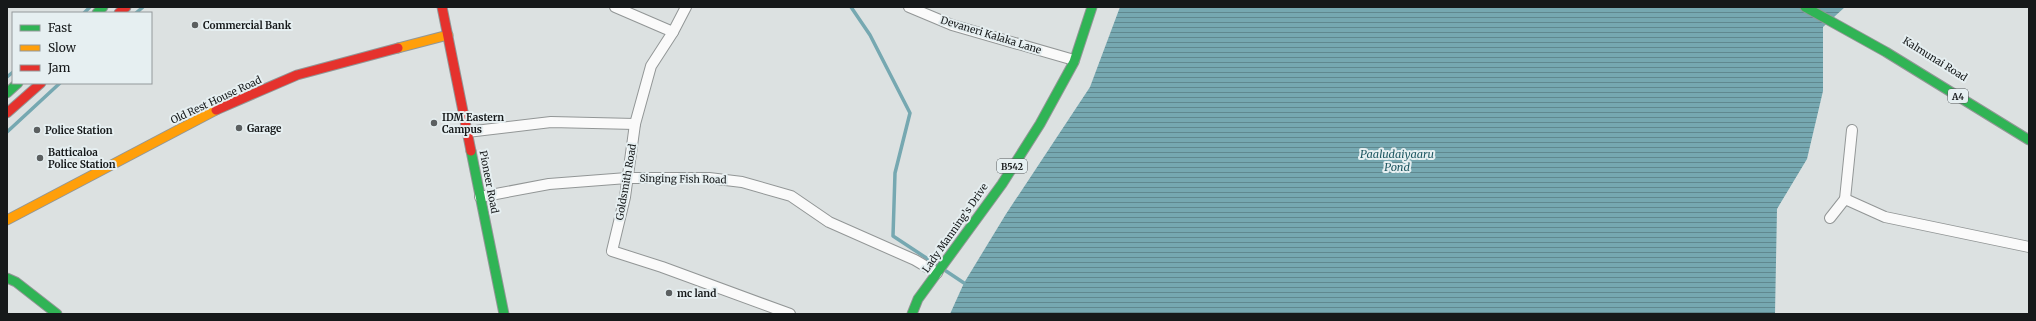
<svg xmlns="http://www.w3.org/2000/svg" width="2036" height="321" font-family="Merriweather,serif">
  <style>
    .water { fill: url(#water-rules) }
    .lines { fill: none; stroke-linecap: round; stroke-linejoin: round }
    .stream { stroke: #76a8b1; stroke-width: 3.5 }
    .street-casing { stroke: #929696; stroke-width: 12 }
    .fast-casing { stroke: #929696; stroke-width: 11 }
    .slow-casing { stroke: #929696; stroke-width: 11 }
    .jam-casing { stroke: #929696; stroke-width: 11 }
    .street { stroke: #fafafa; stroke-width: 10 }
    .fast { stroke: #30b455; stroke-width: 9 }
    .slow { stroke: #ff9f0a; stroke-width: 9 }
    .jam { stroke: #e5322d; stroke-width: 9 }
    .poi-dot { fill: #5b5f60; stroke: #e6eff1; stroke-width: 1.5 }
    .labels { text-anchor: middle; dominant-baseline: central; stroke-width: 4; stroke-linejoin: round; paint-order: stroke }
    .shield { fill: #e6eff1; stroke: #54595a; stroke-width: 1 }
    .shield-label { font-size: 9px; font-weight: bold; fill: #16191a }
    .poi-label { font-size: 10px; font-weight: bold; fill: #16191a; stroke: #e6eff1; text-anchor: start }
    .street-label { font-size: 10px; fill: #16191a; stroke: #e6eff1 }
    .water-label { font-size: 11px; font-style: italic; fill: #1e5761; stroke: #e6eff1 }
  </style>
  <defs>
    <pattern id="water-rules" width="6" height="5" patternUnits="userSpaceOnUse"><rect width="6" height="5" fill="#76a8b1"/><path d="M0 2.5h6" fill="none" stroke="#60888f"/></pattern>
  </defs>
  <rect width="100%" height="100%" fill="#dce1e1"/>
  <!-- water -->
  <path class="water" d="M1120,7H1845L1823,27V91L1807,159L1777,209L1775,314H950L964,283L1006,214L1090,87Z"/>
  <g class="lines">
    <!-- stream -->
    <g class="stream">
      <path d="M851,7L870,35L910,113L895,173L893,236L937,265"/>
      <path d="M84,13L90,7"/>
      <path d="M136,13L143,7"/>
      <path d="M7,77L13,72"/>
      <path d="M7,132L60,83"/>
      <path d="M946,271L964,283"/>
    </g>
    <!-- street casing -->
    <g class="street-casing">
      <g id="street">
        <path d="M615,7L673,32"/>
        <path d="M686,7L673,32L651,66L635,124L625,197L612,251L662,267L790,314"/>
        <path d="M909,7L952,25L1074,60"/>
        <path d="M467,132L551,122L635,124"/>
        <path d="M480,197L549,184L627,178H709L742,182L791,196L829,222L915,260L937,273"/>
        <path d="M1845,199L1852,130"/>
        <path d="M1830,218L1845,199L1885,217L2029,247"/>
      </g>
    </g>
    <!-- fast casing -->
    <g class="fast-casing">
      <g id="fast">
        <path d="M1805,7L1886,52L2029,140"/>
        <path d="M97,13L103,7"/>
        <path d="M7,93L18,83"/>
        <path d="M471,151L504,314"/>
        <path d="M7,278L16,282L57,314"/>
        <path d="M912,314L918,299L1002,184L1040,124L1074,62L1092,7"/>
      </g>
    </g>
    <!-- slow casing -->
    <g class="slow-casing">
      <g id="slow">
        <path d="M398,48L448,35"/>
        <path d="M7,220L216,110"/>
      </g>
    </g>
    <!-- jam casing -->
    <g class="jam-casing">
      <g id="jam">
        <path d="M442,7L471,151"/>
        <path d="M119,13L126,7"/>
        <path d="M216,110L297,75L398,48"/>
        <path d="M7,113L41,83"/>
      </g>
    </g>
    <!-- street -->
    <use href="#street" class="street"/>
    <!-- fast -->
    <use href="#fast" class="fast"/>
    <!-- slow -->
    <use href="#slow" class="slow"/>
    <!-- jam -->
    <use href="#jam" class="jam"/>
  </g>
  <!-- markers -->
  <g class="poi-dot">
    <circle cx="195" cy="25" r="4"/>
    <circle cx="434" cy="123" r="4"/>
    <circle cx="239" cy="128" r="4"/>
    <circle cx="37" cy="130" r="4"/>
    <circle cx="40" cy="158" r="4"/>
    <circle cx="669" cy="293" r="4"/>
  </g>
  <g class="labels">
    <!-- shield labels -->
    <g class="shield">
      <rect x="1948" y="89" width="20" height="14" rx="3"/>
      <rect x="997" y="159" width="30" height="14" rx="3"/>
    </g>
    <g class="shield-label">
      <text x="1958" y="96">A4</text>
      <text x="1012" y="166">B542</text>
    </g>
    <!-- poi labels -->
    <g class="poi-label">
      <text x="203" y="25">Commercial Bank</text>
      <text x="442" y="117">IDM Eastern<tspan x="442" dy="12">Campus</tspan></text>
      <text x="247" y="128">Garage</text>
      <text x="45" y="130">Police Station</text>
      <text x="48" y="152">Batticaloa<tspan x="48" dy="12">Police Station</tspan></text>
      <text x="677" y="293">mc land</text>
    </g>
    <!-- street labels -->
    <g class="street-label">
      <text transform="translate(991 35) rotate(17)">Devaneri Kalaka Lane</text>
      <text transform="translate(1935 59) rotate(32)">Kalmunai Road</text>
      <text transform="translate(216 100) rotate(-25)">Old Rest House Road</text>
      <text transform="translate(683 179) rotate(1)">Singing Fish Road</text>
      <text transform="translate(489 182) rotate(79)">Pioneer Road</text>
      <text transform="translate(626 182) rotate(-80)">Goldsmith Road</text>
      <text transform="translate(955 228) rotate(-55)">Lady Manning’s Drive</text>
    </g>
    <!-- water labels -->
    <g class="water-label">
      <text x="1397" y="154">Paaludaiyaaru<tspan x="1397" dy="13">Pond</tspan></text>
    </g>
  </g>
  <!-- border -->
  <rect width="2036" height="321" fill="none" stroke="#16191a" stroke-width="16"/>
  <!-- legend -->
  <rect x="12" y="12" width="140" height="72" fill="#e6eff1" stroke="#93999b"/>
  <rect x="20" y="25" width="20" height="6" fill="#30b455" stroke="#93999b"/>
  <text x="48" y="32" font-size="12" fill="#16191a">Fast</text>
  <rect x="20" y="45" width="20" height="6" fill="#ff9f0a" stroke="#93999b"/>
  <text x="48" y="52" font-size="12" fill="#16191a">Slow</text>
  <rect x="20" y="65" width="20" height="6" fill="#e5322d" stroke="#93999b"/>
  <text x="48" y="72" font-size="12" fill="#16191a">Jam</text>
</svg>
